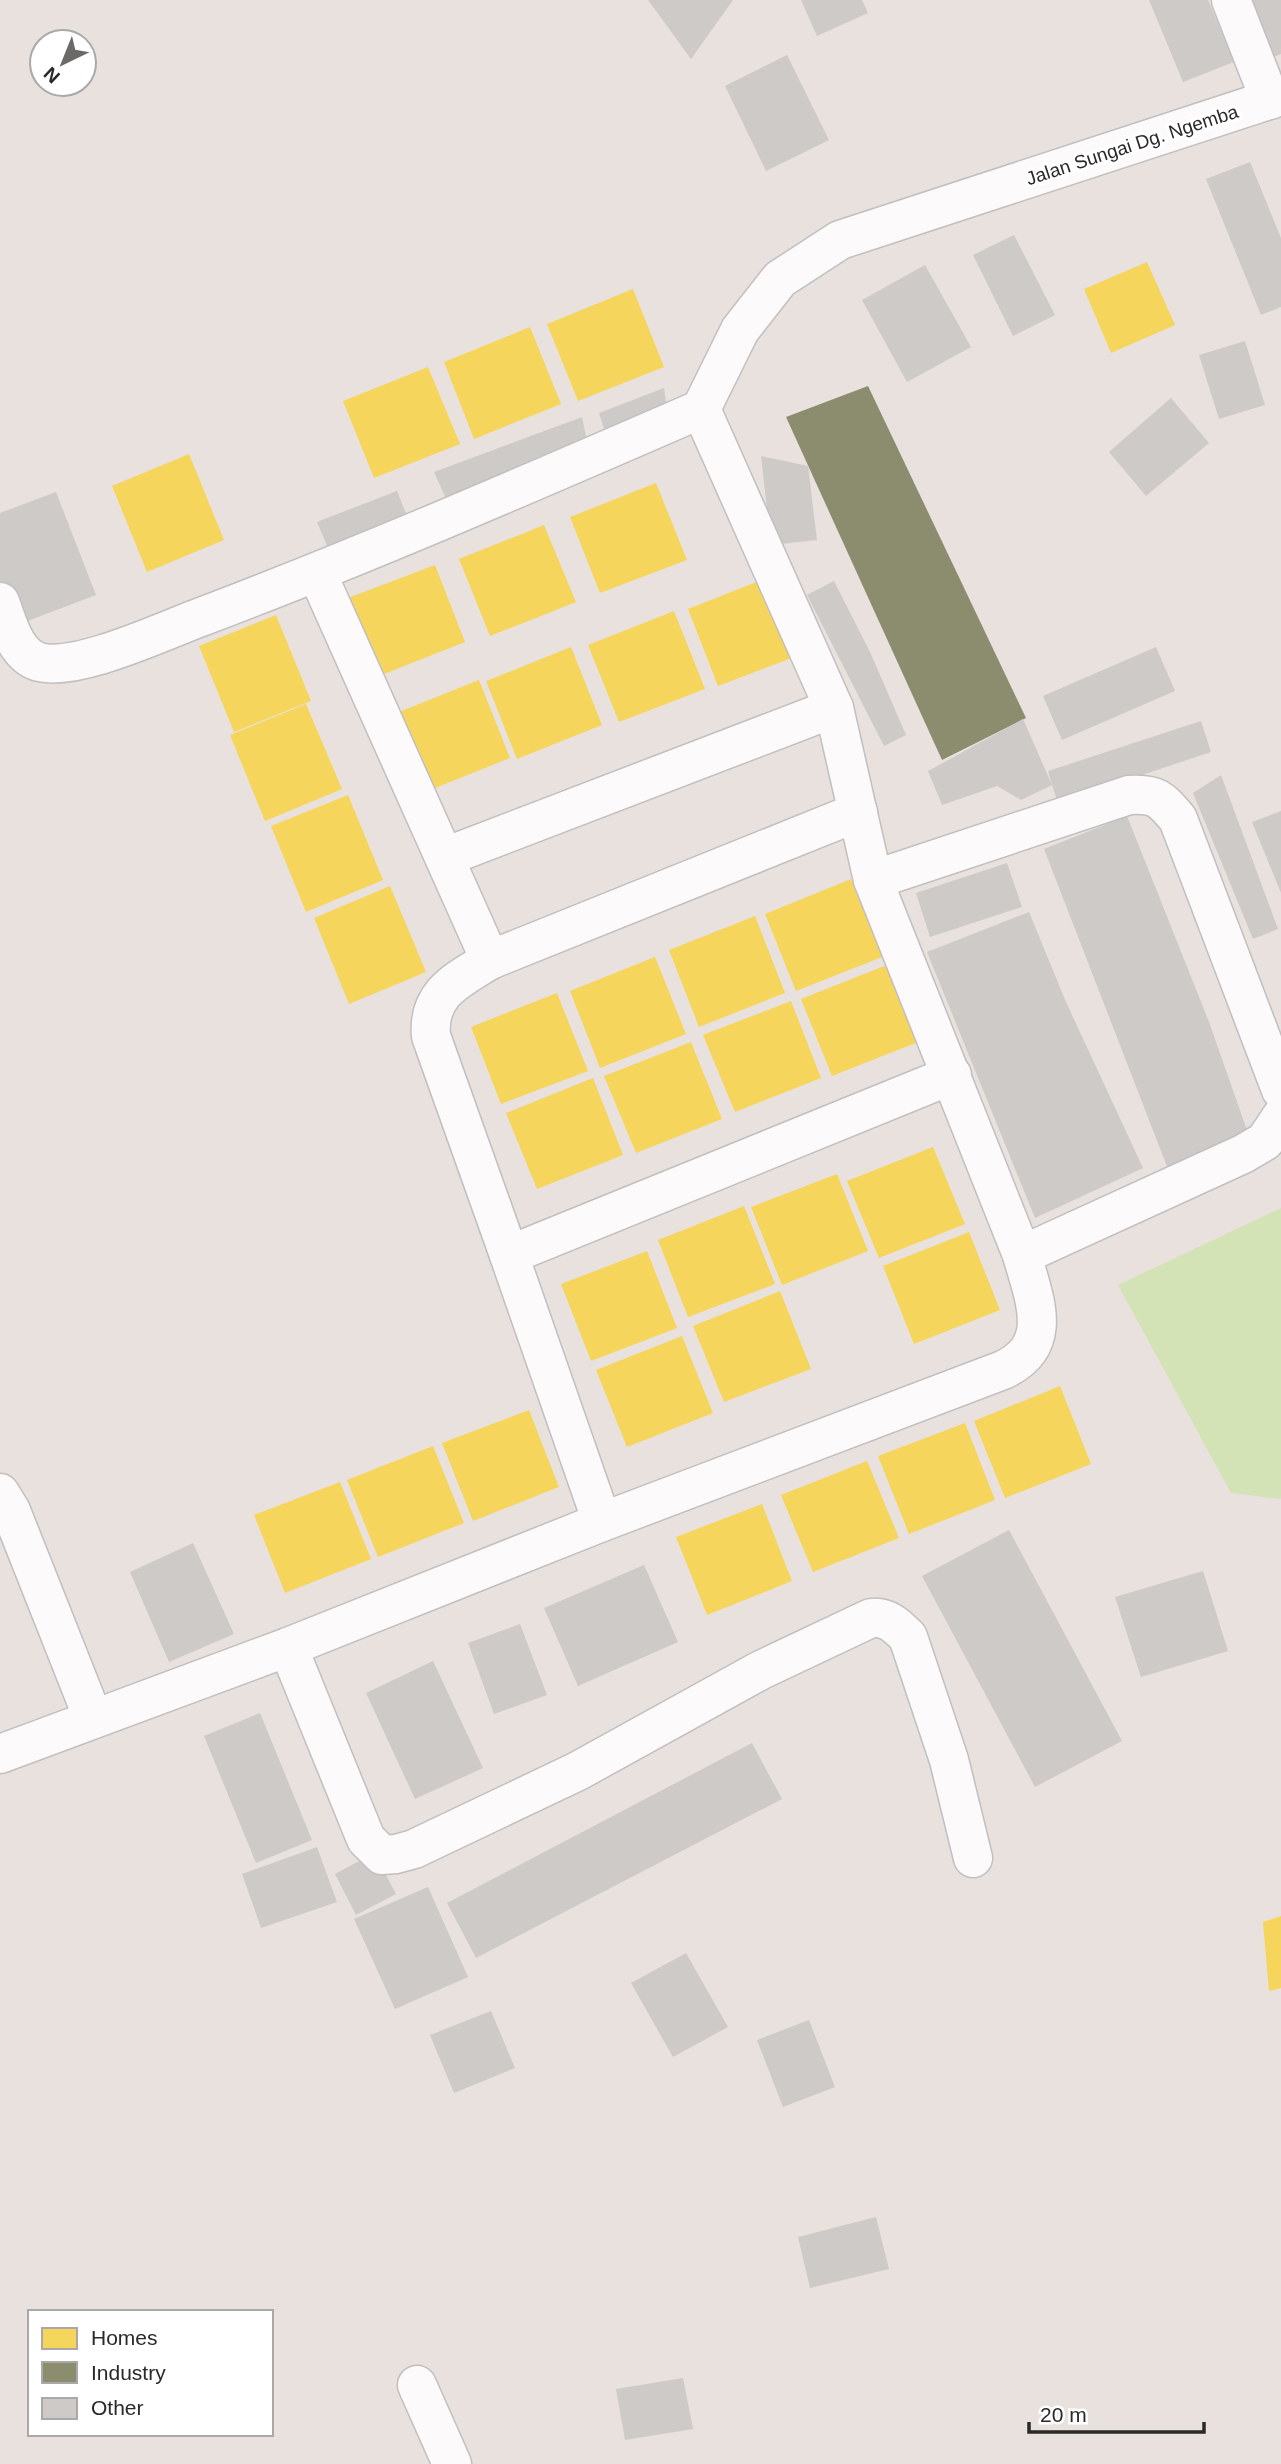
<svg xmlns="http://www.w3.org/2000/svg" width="1281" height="2464" font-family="Helvetica,sans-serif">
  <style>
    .green { fill: #d3e3b6 }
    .homes { fill: #f6d55c }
    .industry { fill: #8c8c6e }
    .building { fill: #cecac8 }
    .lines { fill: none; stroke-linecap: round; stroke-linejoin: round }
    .minor-casing { stroke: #c1bfc0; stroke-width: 41 }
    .minor { stroke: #fcfafa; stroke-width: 38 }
    .labels { text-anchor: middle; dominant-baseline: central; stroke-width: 7; stroke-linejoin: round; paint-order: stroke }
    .street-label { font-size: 19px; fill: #292929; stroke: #fff }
  </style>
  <rect width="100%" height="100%" fill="#e8e1de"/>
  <!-- green -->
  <path class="green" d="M1281,1208V1499L1231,1493L1118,1285Z"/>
  <!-- homes -->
  <g class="homes">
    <path d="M1147,262L1175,325L1111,353L1084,289Z"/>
    <path d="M633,289L664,367L578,401L547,324Z"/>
    <path d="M530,327L561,404L474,439L444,362Z"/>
    <path d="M428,367L460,444L374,478L343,401Z"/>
    <path d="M189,454L224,540L147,572L112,486Z"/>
    <path d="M656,483L687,560L600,593L570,517Z"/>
    <path d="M544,525L576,602L490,636L459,559Z"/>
    <path d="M435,565L465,642L379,676L348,598Z"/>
    <path d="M774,575L805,653L718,686L688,609Z"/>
    <path d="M674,611L705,689L619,722L588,645Z"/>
    <path d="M276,615L311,701L234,732L199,646Z"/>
    <path d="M571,647L602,725L517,759L486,681Z"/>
    <path d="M479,680L510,758L425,792L394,714Z"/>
    <path d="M306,704L342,789L265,821L230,735Z"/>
    <path d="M348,795L383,880L306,912L271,826Z"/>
    <path d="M851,879L882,957L796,991L765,914Z"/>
    <path d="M390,886L426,972L349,1004L314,918Z"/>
    <path d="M755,916L785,993L699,1027L669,950Z"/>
    <path d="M655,957L686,1034L600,1068L570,991Z"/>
    <path d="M887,965L918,1042L832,1076L801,999Z"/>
    <path d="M557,993L588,1071L501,1104L471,1027Z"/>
    <path d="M791,1001L821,1078L735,1112L703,1035Z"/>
    <path d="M691,1042L722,1119L636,1153L604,1076Z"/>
    <path d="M593,1078L623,1155L537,1189L506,1113Z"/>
    <path d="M933,1147L965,1224L879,1258L847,1181Z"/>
    <path d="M837,1174L868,1251L782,1285L751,1207Z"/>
    <path d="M744,1206L775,1284L688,1317L658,1240Z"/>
    <path d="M969,1232L1000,1310L914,1344L883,1266Z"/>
    <path d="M647,1251L677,1328L591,1361L561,1284Z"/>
    <path d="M780,1291L811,1369L724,1402L693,1326Z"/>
    <path d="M682,1336L713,1413L627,1447L596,1370Z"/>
    <path d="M1060,1386L1091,1464L1005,1498L974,1421Z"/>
    <path d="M529,1410L559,1487L473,1521L442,1443Z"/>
    <path d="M965,1423L995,1500L909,1534L878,1456Z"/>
    <path d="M433,1446L464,1523L378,1557L347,1480Z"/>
    <path d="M867,1461L899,1538L813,1572L781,1495Z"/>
    <path d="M340,1482L371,1559L285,1593L254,1515Z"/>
    <path d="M762,1504L792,1581L707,1615L676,1537Z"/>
    <path d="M1281,1916V1988L1269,1991L1263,1922Z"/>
  </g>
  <!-- industry -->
  <path class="industry" d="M868,386L1026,718L942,760L786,417Z"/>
  <!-- building -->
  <g class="building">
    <path d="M648,0H733L691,59Z"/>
    <path d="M801,0H862L868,13L817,36Z"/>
    <path d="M1149,0H1208L1234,62L1183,82Z"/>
    <path d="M1249,0H1281V54L1270,58Z"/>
    <path d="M787,55L829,140L766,171L725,86Z"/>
    <path d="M1250,162L1281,238V307L1261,315L1206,179Z"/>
    <path d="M1014,235L1055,315L1013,336L973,255Z"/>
    <path d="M925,265L971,347L907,382L862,300Z"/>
    <path d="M1245,341L1265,405L1219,419L1199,355Z"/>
    <path d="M664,388L668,416L607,438L599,413Z"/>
    <path d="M1171,398L1209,443L1146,496L1109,452Z"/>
    <path d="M582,417L588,446L447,501L434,472Z"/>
    <path d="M761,456L808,466L817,540L771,545Z"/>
    <path d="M397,491L407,516L328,548L317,522Z"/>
    <path d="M56,492L96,595L17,625L0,581V513Z"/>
    <path d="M834,581L870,652L906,735L884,746L807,595Z"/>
    <path d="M1156,647L1175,691L1062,740L1043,696Z"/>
    <path d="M1023,719L1052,785L1048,771L1201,721L1211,752L1058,803L1052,785L1021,800L997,786L942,805L928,771Z"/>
    <path d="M1221,775L1278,929L1253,939L1193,793Z"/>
    <path d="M1281,811V893L1252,822Z"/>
    <path d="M1127,816L1209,1022L1249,1136L1168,1169L1044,849Z"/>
    <path d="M1007,863L1022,907L930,937L916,893Z"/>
    <path d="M1029,912L1066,1002L1143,1168L1035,1218L927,952Z"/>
    <path d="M1009,1530L1122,1741L1035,1787L922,1576Z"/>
    <path d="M193,1543L234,1634L169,1662L130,1572Z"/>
    <path d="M644,1565L678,1642L578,1686L544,1608Z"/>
    <path d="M1203,1571L1228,1651L1141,1677L1115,1597Z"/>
    <path d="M520,1624L547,1695L494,1714L468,1643Z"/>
    <path d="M433,1661L483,1768L415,1799L366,1693Z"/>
    <path d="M260,1713L312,1840L256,1863L204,1736Z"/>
    <path d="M752,1743L782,1799L476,1958L447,1903Z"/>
    <path d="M317,1847L337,1902L261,1928L242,1874Z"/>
    <path d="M374,1853L396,1894L356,1915L335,1874Z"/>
    <path d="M428,1887L468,1977L395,2009L354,1919Z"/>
    <path d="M686,1953L728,2027L673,2057L631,1983Z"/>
    <path d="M491,2011L515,2068L454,2093L430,2035Z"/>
    <path d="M809,2020L835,2087L783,2107L757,2040Z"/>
    <path d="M876,2217L889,2269L810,2288L798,2237Z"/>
    <path d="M683,2378L693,2429L625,2440L616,2389Z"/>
  </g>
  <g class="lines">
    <!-- minor casing -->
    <g class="minor-casing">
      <g id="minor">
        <path d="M1231,0L1270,100"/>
        <path d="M317,573L490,960"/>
        <path d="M0,602C8,623 15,655 39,662C77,672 163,631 201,617C370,553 535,481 701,409L740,330L780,279L840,240L1281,96"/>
        <path d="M445,857L834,708"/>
        <path d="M873,880L1129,795C1156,793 1161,799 1178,819L1281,1090"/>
        <path d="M509,1255L431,1036C427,993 458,980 490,960L858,812"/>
        <path d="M1022,1255L1243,1154L1265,1141L1281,1117"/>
        <path d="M0,1493L11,1511L93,1718"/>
        <path d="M602,1522L509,1255L952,1075"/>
        <path d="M288,1647L366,1839L382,1855L396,1854L414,1849L578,1771L761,1670L871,1618C887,1616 897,1626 908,1637L949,1760L973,1858"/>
        <path d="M0,1754L288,1647L602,1522L1003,1370C1056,1345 1034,1299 1022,1255L873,880L834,708L701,409"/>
        <path d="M417,2385L452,2464"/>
      </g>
    </g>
    <!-- minor -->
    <use href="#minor" class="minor"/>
  </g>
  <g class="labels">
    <!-- street labels -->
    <g class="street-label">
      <text transform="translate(1132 145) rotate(-18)">Jalan Sungai Dg. Ngemba</text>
    </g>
  </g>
  <!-- legend -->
  <rect x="28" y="2310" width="245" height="126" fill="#ffffff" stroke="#a9a9a9" stroke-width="2"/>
  <rect x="42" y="2328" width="35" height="21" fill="#f6d55c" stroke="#a9a9a9" stroke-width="2"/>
  <text x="91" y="2345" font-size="21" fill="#292929">Homes</text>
  <rect x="42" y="2362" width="35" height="21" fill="#8c8c6e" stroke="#a9a9a9" stroke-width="2"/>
  <text x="91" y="2380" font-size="21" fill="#292929">Industry</text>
  <rect x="42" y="2398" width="35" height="21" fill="#cecac8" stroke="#a9a9a9" stroke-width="2"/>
  <text x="91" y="2415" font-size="21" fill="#292929">Other</text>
  <!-- north arrow -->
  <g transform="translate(63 63) rotate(223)"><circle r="33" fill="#ffffff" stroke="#a9a9a9" stroke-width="2"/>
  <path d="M0-5L12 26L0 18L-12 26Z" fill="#6c6968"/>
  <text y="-10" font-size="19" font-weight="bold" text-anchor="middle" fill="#292929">N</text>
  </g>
  <!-- scale -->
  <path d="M1029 2422v10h175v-10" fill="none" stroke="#292929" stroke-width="3.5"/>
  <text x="1040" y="2422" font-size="21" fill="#292929" stroke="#ffffff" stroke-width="5" paint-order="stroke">20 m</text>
</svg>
